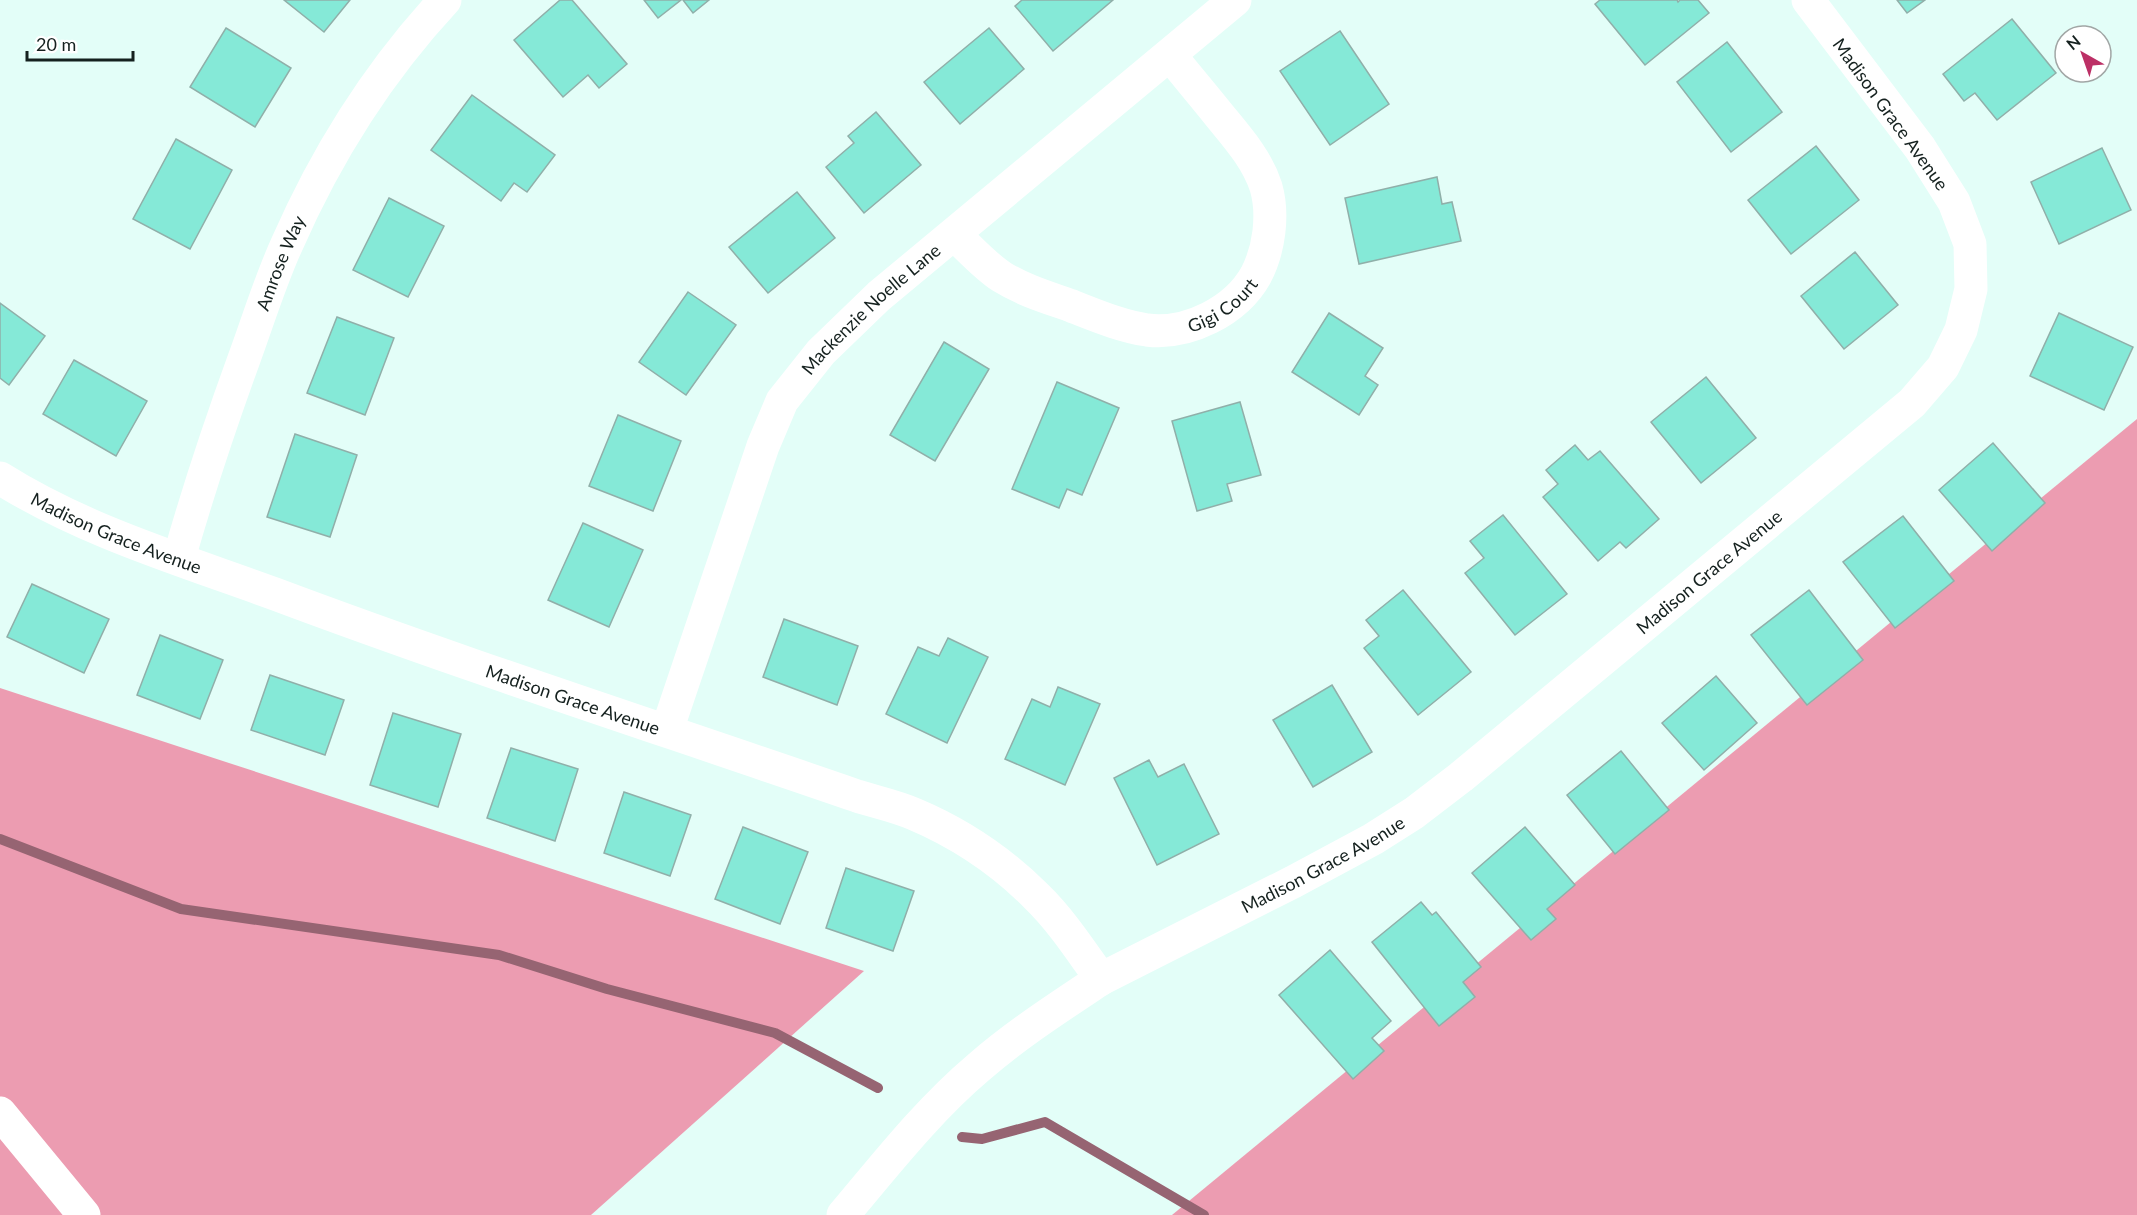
<svg xmlns="http://www.w3.org/2000/svg" width="2137" height="1215" font-family="Lato,sans-serif">
  <style>
    .forest { fill: #ec9cb1 }
    .lines { fill: none; stroke-linecap: round; stroke-linejoin: round }
    .stream { stroke: #966472; stroke-width: 10 }
    .building { fill: #85e9d7; stroke: #90afa9; stroke-width: 1.5 }
    .minor { stroke: #fff; stroke-width: 33 }
    .labels { text-anchor: middle; dominant-baseline: central; stroke-width: 6; stroke-linejoin: round; paint-order: stroke }
    .street-label { font-size: 18px; fill: #15211f; stroke: #fff }
  </style>
  <rect width="100%" height="100%" fill="#e3fef8"/>
  <!-- forest -->
  <g class="forest">
    <path d="M2137,419V1215H1172Z"/>
    <path d="M0,688L864,971L591,1215H0Z"/>
  </g>
  <g class="lines">
    <!-- stream -->
    <g class="stream">
      <path d="M0,839L181,909L499,955L607,989L775,1033L878,1088"/>
      <path d="M962,1137L982,1139L1045,1122L1204,1215"/>
    </g>
  </g>
  <!-- building -->
  <g class="building">
    <path d="M284,0H350L324,32Z"/>
    <path d="M560,0H572L627,64L599,88L588,75L563,97L514,40Z"/>
    <path d="M644,0H681L658,18Z"/>
    <path d="M683,0H709L693,13Z"/>
    <path d="M1022,0H1113L1053,51L1015,6Z"/>
    <path d="M1600,0H1677L1678,2L1680,0H1698L1709,13L1645,65L1595,4Z"/>
    <path d="M1897,0H1925L1907,13Z"/>
    <path d="M2012,19L2056,73L1997,120L1975,93L1964,101L1943,74Z"/>
    <path d="M226,28L291,68L255,127L190,87Z"/>
    <path d="M989,28L1024,69L960,124L924,82Z"/>
    <path d="M1340,31L1389,104L1330,145L1280,71Z"/>
    <path d="M1727,42L1782,112L1731,152L1677,82Z"/>
    <path d="M472,95L555,155L527,192L514,183L501,201L431,150Z"/>
    <path d="M876,112L921,165L864,213L826,167L854,143L848,136Z"/>
    <path d="M176,139L232,170L190,249L133,219Z"/>
    <path d="M1816,146L1859,200L1791,254L1748,200Z"/>
    <path d="M2102,148L2131,210L2059,244L2031,182Z"/>
    <path d="M1437,177L1442,204L1452,202L1461,241L1359,264L1345,198Z"/>
    <path d="M797,192L835,238L768,293L729,247Z"/>
    <path d="M389,198L444,226L408,297L353,270Z"/>
    <path d="M1855,252L1898,305L1844,349L1801,296Z"/>
    <path d="M688,292L736,325L686,395L639,362Z"/>
    <path d="M0,303L45,336L9,385L0,378Z"/>
    <path d="M1329,313L1383,348L1365,376L1378,385L1359,415L1292,372Z"/>
    <path d="M2059,313L2133,347L2104,410L2030,376Z"/>
    <path d="M337,317L394,338L365,415L307,393Z"/>
    <path d="M944,342L989,369L935,461L890,435Z"/>
    <path d="M74,360L147,401L116,456L43,414Z"/>
    <path d="M1706,377L1756,438L1701,483L1651,422Z"/>
    <path d="M1057,382L1119,408L1082,495L1067,489L1059,508L1012,489Z"/>
    <path d="M1240,402L1261,475L1227,484L1232,501L1197,511L1172,421Z"/>
    <path d="M618,415L681,441L653,511L589,486Z"/>
    <path d="M295,434L357,455L330,537L267,517Z"/>
    <path d="M1993,443L2045,503L1992,551L1939,490Z"/>
    <path d="M1575,445L1588,460L1600,451L1659,519L1626,548L1620,542L1598,561L1543,497L1558,484L1546,470Z"/>
    <path d="M1503,515L1567,594L1515,635L1465,573L1484,558L1470,541Z"/>
    <path d="M1903,516L1954,581L1895,628L1843,562Z"/>
    <path d="M583,523L643,550L609,627L548,600Z"/>
    <path d="M32,584L109,619L84,673L7,637Z"/>
    <path d="M1403,590L1471,672L1418,715L1364,648L1379,636L1366,620Z"/>
    <path d="M1809,590L1863,660L1807,705L1751,635Z"/>
    <path d="M784,619L858,646L837,705L763,677Z"/>
    <path d="M160,635L223,660L200,719L137,695Z"/>
    <path d="M948,638L988,657L947,743L886,714L918,647L939,656Z"/>
    <path d="M270,675L344,700L325,755L251,730Z"/>
    <path d="M1716,676L1757,723L1704,770L1662,723Z"/>
    <path d="M1332,685L1372,752L1313,787L1273,720Z"/>
    <path d="M1058,687L1100,704L1065,785L1005,759L1032,699L1050,707Z"/>
    <path d="M393,713L461,734L438,807L370,785Z"/>
    <path d="M511,748L578,769L555,841L487,818Z"/>
    <path d="M1621,751L1669,810L1615,854L1567,795Z"/>
    <path d="M1149,760L1158,777L1184,764L1219,834L1157,865L1114,778Z"/>
    <path d="M624,792L691,815L670,876L604,853Z"/>
    <path d="M743,827L808,852L780,924L715,899Z"/>
    <path d="M1525,827L1575,885L1547,909L1556,919L1531,940L1472,873Z"/>
    <path d="M846,868L914,891L893,951L826,928Z"/>
    <path d="M1421,902L1432,915L1436,912L1481,967L1463,982L1475,997L1439,1026L1372,942Z"/>
    <path d="M1330,950L1391,1021L1372,1038L1384,1051L1353,1079L1279,995Z"/>
  </g>
  <g class="lines">
    <!-- minor -->
    <g class="minor">
      <path id="s1" d="M955,235C970,249 985,266 1002,277C1023,290 1046,297 1069,305C1095,315 1120,326 1147,330C1188,335 1236,311 1256,275C1269,250 1274,215 1266,187C1257,159 1237,137 1219,115C1203,95 1186,75 1170,55"/>
      <path id="s2" d="M0,478C84,531 182,560 275,594C467,666 663,729 857,796C876,802 896,806 914,814C959,833 1001,861 1036,896C1061,920 1081,951 1101,979L1293,882L1373,839L1414,813L1461,777L1912,403L1943,367L1961,330L1971,289L1970,244L1954,202L1920,148L1808,0"/>
      <path id="s3" d="M179,558C198,491 220,425 244,359C258,321 270,281 287,244C326,155 379,71 445,0"/>
      <path id="s4" d="M667,730L763,446L782,401L821,352L879,296L1235,0"/>
      <path d="M0,1113L84,1215"/>
      <path d="M843,1215C886,1164 928,1110 979,1067C1017,1034 1059,1007 1101,979"/>
    </g>
  </g>
  <g class="labels">
    <!-- street labels -->
    <g class="street-label">
      <text transform="translate(1891 114) rotate(54)">Madison Grace Avenue</text>
      <text stroke="none"><textPath href="#s3" startOffset="312">Amrose Way</textPath></text>
      <text stroke="none"><textPath href="#s1" startOffset="300">Gigi Court</textPath></text>
      <text stroke="none"><textPath href="#s4" startOffset="477">Mackenzie Noelle Lane</textPath></text>
      <text stroke="none"><textPath href="#s2" startOffset="129">Madison Grace Avenue</textPath></text>
      <text stroke="none"><textPath href="#s2" startOffset="1964">Madison Grace Avenue</textPath></text>
      <text stroke="none"><textPath href="#s2" startOffset="615">Madison Grace Avenue</textPath></text>
      <text stroke="none"><textPath href="#s2" startOffset="1478">Madison Grace Avenue</textPath></text>
    </g>
  </g>
  <!-- north arrow -->
  <g transform="translate(2083 54) rotate(320)"><circle r="28" fill="#ffffff" stroke="#a1a6a5" stroke-width="1.5"/>
  <path d="M0-4.5L10 22L0 15L-10 22Z" fill="#bc3066"/>
  <text y="-9" font-size="16" font-weight="bold" text-anchor="middle" fill="#15211f">N</text>
  </g>
  <!-- scale -->
  <path d="M27 51v9h106v-9" fill="none" stroke="#15211f" stroke-width="3"/>
  <text x="36" y="51" font-size="18" fill="#15211f" stroke="#ffffff" stroke-width="4.5" paint-order="stroke">20 m</text>
</svg>
